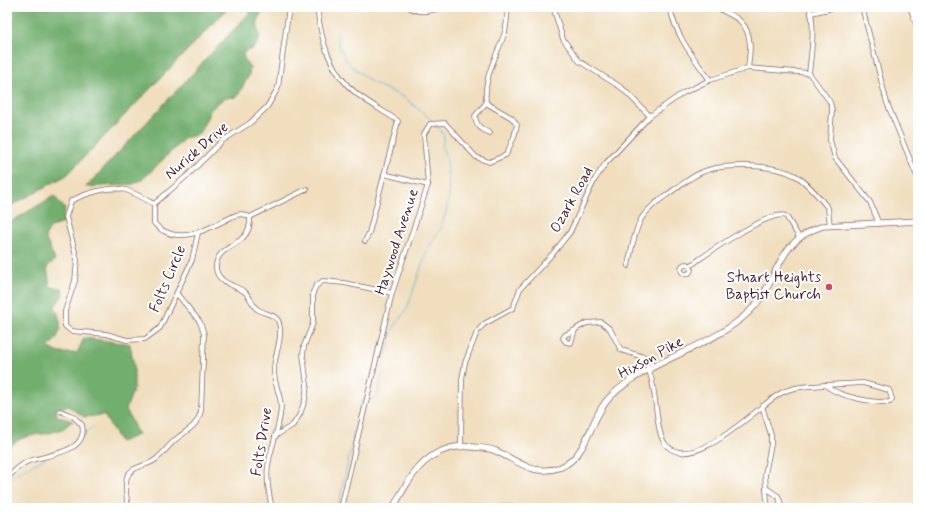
<svg xmlns="http://www.w3.org/2000/svg" width="925" height="515" font-family="Mynerve,sans-serif">
  <style>
    .forest { fill: #72ae6e; stroke: #5e664c }
    .lines { fill: none; stroke-linecap: round; stroke-linejoin: round }
    .stream { stroke: #56b9d4; stroke-width: 1 }
    .minor-casing { stroke: #84625e; stroke-width: 5.5 }
    .major-casing { stroke: #84625e; stroke-width: 7 }
    .minor { stroke: #fff; stroke-width: 4 }
    .major { stroke: #fff; stroke-width: 5.5 }
    .poi-dot { fill: #d1495b; stroke: #fff; stroke-width: 1.5 }
    .labels { text-anchor: middle; dominant-baseline: central; stroke-width: 4; stroke-linejoin: round; paint-order: stroke }
    .street-label { font-size: 15px; fill: #4a1f2b; stroke: #fff }
    .poi-label { font-size: 15px; fill: #4a1f2b; stroke: #fff; text-anchor: end }
  </style>
  <rect width="100%" height="100%" fill="#fff"/>
  <filter id="ink" filterUnits="userSpaceOnUse"><feTurbulence type="fractalNoise" baseFrequency=".025" numOctaves="2"/><feDisplacementMap in="SourceGraphic" scale="8" xChannelSelector="R" yChannelSelector="G"/><feConvolveMatrix kernelMatrix="1 2 1 2 8 2 1 2 1" color-interpolation-filters="sRGB"/></filter>
  <filter id="wash" filterUnits="userSpaceOnUse"><feTurbulence type="fractalNoise" baseFrequency=".012" numOctaves="4" result="noise"/><feDisplacementMap in="SourceGraphic" scale="16" xChannelSelector="R" yChannelSelector="G"/><feGaussianBlur stdDeviation="0.9" result="paint"/><feColorMatrix in="noise" values="0 0 0 0 0 0 0 0 0 0 0 0 0 0 0 0 0 1.4 0 .05"/><feComposite in="paint" operator="in"/></filter>
  <g filter="url(#wash)">
    <rect width="100%" height="100%" fill="#f0debe"/>
    <!-- forest -->
    <g class="forest">
      <path d="M7,7H229L67,175L7,208Z"/>
      <path d="M255,7H264C262,12 258,18 258,22C256,35 265,34 253,49L247,50L243,54L245,61L250,67L249,75L237,97L224,98L211,109L199,134L185,138L142,180L133,184L86,187Z"/>
      <path d="M54,196L65,209L63,223L51,227L45,237L55,260L47,267L50,287L62,288L63,295L55,306C62,324 64,334 48,347L59,353H77L84,338L130,344L134,366V388L126,409L138,435L120,442L104,415L84,417L68,406L56,409L57,416L73,421C68,424 63,430 57,431C38,437 23,431 7,450V224Z"/>
    </g>
    <g class="lines">
      <!-- stream -->
      <g class="stream">
        <path d="M337,33L339,46L347,62L371,82L405,98L434,122"/>
        <path d="M368,400L377,398L385,358L394,327L407,309L427,250L441,228L446,211L449,196L447,160L442,147L444,136L438,126"/>
        <path d="M83,437L94,426"/>
        <path d="M7,482L16,473L46,458"/>
        <path d="M338,508L361,401H365"/>
      </g>
    </g>
  </g>
  <g filter="url(#ink)">
    <g class="lines">
      <!-- minor casing -->
      <g class="minor-casing">
        <g id="minor">
          <path d="M317,7C321,40 329,72 357,94C370,104 385,112 398,121L369,233L365,241"/>
          <path d="M409,7C420,15 432,10 444,7"/>
          <path d="M553,7L563,39L579,61L622,88L650,116"/>
          <path d="M670,7C675,35 693,57 710,80"/>
          <path d="M717,7C724,13 735,15 741,22C753,34 750,53 748,68"/>
          <path d="M809,7C816,23 811,55 809,73L830,102L832,110L830,140L835,158L870,202L879,224"/>
          <path d="M862,7L887,103L918,179"/>
          <path d="M910,7L918,29"/>
          <path d="M811,13L837,7"/>
          <path d="M486,103L475,116C476,126 481,129 490,133"/>
          <path d="M384,174L428,185"/>
          <path d="M154,204C145,199 135,193 126,190C111,185 84,194 71,201L66,217L77,260L75,281L65,311V326L71,331L106,334L127,340L145,339L160,328L192,260L198,233"/>
          <path d="M154,204L189,174L222,141L250,123L267,107L278,88L289,7"/>
          <path d="M154,204V223C157,226 160,230 164,231C188,244 215,224 236,215L242,214L250,217"/>
          <path d="M250,217C252,249 215,242 216,268C217,283 235,285 245,292C250,296 252,305 257,309C264,314 277,314 279,323C283,338 275,354 274,368C273,383 281,394 281,407C280,427 271,446 268,466C266,480 269,495 272,508"/>
          <path d="M250,217L307,189"/>
          <circle cx="686" cy="269" r="5"/>
          <path d="M628,266C631,250 634,233 641,219C649,206 663,198 675,189C683,184 690,178 698,174C719,162 775,164 796,176C808,183 819,197 828,208L830,226"/>
          <path d="M690,266C705,255 770,209 786,216L799,237"/>
          <path d="M575,330L565,335L563,338L566,342L571,343L575,330L579,327L587,323L601,322L610,329L621,350L647,358L654,367"/>
          <path d="M641,357C660,376 652,432 667,446C696,473 756,407 781,393C794,386 811,386 825,385"/>
          <path d="M863,383L889,390L892,399L890,402C873,403 839,397 825,385Z"/>
          <path d="M762,406L771,435V444L765,474L767,502L769,508"/>
          <path d="M275,436L293,425L300,414L305,400L307,385L303,355L304,346L313,323V292L316,286L323,281L344,283L392,293"/>
          <path d="M461,445L462,379L465,363L477,332L484,324L513,308L520,289L555,251L570,232L595,179L606,163L650,116L683,93L710,80L748,68L809,73"/>
          <path d="M7,479C12,473 21,464 29,461C45,455 89,453 82,425L73,416L60,411"/>
          <path d="M766,488L778,496L781,504L779,508"/>
          <path d="M128,508C127,499 124,486 127,477C131,466 147,466 155,460C163,454 168,446 175,440C187,429 196,429 201,411L204,334L200,322L177,294"/>
          <path d="M341,508L392,293L428,185L424,134L430,124L445,123L476,157L489,162L506,155L514,137L517,125L512,118L486,103C483,77 497,56 505,32C507,24 507,15 508,7"/>
          <path d="M497,508L507,506L529,508"/>
        </g>
      </g>
      <!-- major casing -->
      <g class="major-casing">
        <path id="major" d="M393,508C411,475 429,442 473,447C481,448 489,448 496,451C520,462 534,477 561,467C588,456 590,417 610,397C650,358 708,350 749,312C781,281 773,242 823,226L918,221"/>
      </g>
      <!-- minor -->
      <use href="#minor" class="minor"/>
      <!-- major -->
      <use href="#major" class="major"/>
    </g>
  </g>
  <!-- markers -->
  <circle class="poi-dot" cx="829" cy="287" r="4"/>
  <g class="labels">
    <!-- street labels -->
    <g class="street-label">
      <text transform="translate(197 151) rotate(-41)">Nurick Drive</text>
      <text transform="translate(572 200) rotate(-61)">Ozark Road</text>
      <text transform="translate(397 242) rotate(-72)">Haywood Avenue</text>
      <text transform="translate(168 279) rotate(-67)">Folts Circle</text>
      <text transform="translate(651 358) rotate(-29)">Hixson Pike</text>
      <text transform="translate(262 442) rotate(-81)">Folts Drive</text>
    </g>
    <!-- poi labels -->
    <g class="poi-label">
      <text x="821" y="278">Stuart Heights<tspan x="821" dy="17">Baptist Church</tspan></text>
    </g>
  </g>
  <!-- margin -->
  <rect width="925" height="515" fill="none" stroke="#fff" stroke-width="24"/>
</svg>
